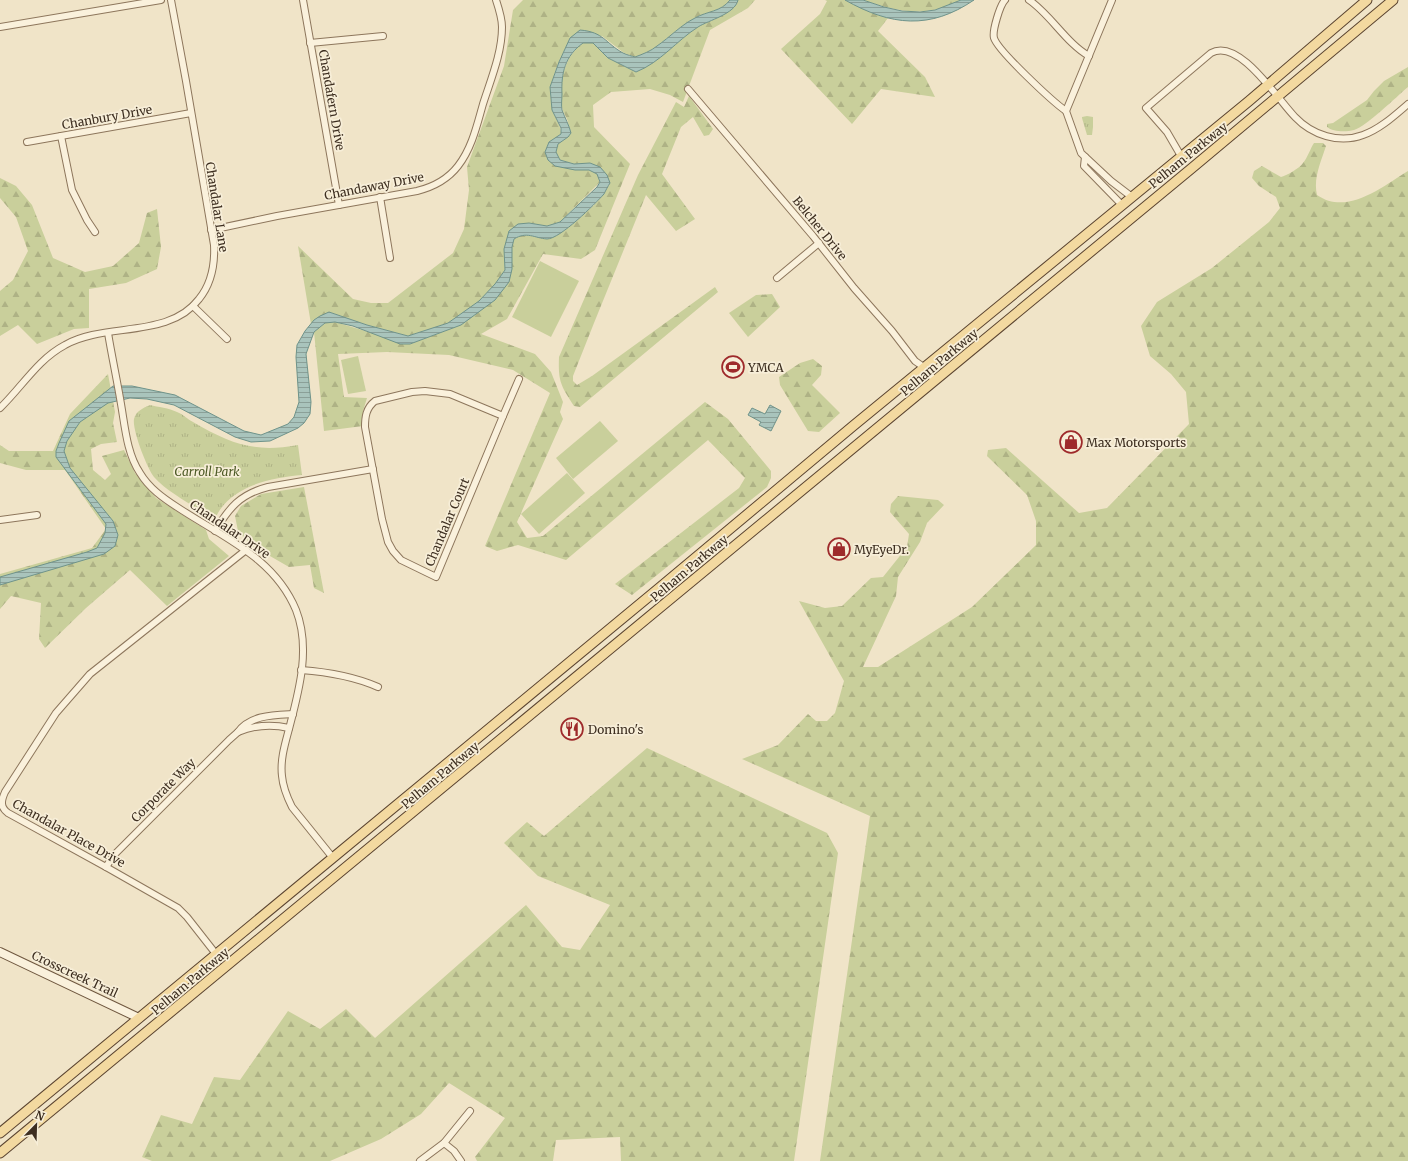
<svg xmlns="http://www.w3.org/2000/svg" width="1408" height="1161" font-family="Merriweather,serif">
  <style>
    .forest { fill: url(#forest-firs) }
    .park { fill: url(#park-tufts) }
    .garden { fill: #c9cf9b }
    .water { fill: url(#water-rules); stroke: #6f938a }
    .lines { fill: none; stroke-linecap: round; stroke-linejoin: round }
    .street-casing { stroke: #8d765c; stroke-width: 8 }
    .secondary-casing { stroke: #6f573f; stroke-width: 10 }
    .primary-casing { stroke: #5b4430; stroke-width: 11 }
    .street { stroke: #faf1dc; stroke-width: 6 }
    .secondary { stroke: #faf1dc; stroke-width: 8 }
    .primary { stroke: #f3d9a0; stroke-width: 9 }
    .labels { text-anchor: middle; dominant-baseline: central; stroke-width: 3.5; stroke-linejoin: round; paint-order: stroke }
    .street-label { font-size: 12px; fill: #3d2e20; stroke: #f7eed8 }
    .poi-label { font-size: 12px; fill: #3d2e20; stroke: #f7eed8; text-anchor: start }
    .park-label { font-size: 12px; font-style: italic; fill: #4d5a26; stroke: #f7eed8 }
  </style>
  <defs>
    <pattern id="forest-firs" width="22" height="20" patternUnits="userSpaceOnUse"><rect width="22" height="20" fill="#c9cf9b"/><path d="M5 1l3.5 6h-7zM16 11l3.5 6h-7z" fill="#aeb285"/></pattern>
    <pattern id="park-tufts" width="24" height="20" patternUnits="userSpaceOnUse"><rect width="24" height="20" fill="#c9cf9b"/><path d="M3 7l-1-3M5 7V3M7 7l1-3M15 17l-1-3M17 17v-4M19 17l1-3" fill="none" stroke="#aeb285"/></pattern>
    <pattern id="water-rules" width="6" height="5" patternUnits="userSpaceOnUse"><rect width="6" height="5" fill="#a9c4bc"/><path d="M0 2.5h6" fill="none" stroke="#8ba098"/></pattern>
  </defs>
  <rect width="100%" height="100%" fill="#f0e4c8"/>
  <!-- forest -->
  <g class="forest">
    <path d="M523,0H730C721,12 707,11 695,18C681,25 670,37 657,46C651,51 643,54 635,57L624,53L602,36L570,38C560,60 545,86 553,110C555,119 561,125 561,134L549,142L545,152L575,170H589L598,174L600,182L560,222L547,226L529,223L504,249L505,270L495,284L479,301L448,323L408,336L367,325L329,312L314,320L311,324L298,246L353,299L371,303H388L453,253L464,229L469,190L467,167L504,66L513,10Z"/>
    <path d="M738,0H755L748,8L710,30L683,102L670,95L650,89L611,92L593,105L594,127L630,164L595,250L581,259L543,254L507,319L481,334L535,354L551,372L563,402L560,412L563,419L517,522L527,538L543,536L705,402L728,419L771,471V478L767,487L632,595L615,584L739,488L745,478L708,440L566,560L518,545L497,551L485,546L550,393L513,370L449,355L387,352L338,354L344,397L367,398L363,411V426L324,431L314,332L325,323L335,322L410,344L461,325L512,269V247L514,239C527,231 533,238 546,239C560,239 595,205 604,194C606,191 608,186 610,183L590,163L574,164L560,160L556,152L558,144L568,137C568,133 569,126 568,122C567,117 563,113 562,107C559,83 563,58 583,43H593L608,58L636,72C661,62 676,41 698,27C709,20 735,14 738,0Z"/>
    <path d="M825,0H845L870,12L888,18L878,31L925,77L935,97L881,89L852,124L781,49L820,14L827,1Z"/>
    <path d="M863,0H961C927,18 898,12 863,0Z"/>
    <path d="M1408,67V87C1396,97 1367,126 1354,130C1346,132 1333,132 1327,127V124L1333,123L1367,100L1374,91L1384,81Z"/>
    <path d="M689,96L713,129L709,135L704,136L693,117L681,127L662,174L695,219L676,231L646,195L594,323L573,376V381L577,385L592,376L715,287L718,292L580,407L574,406C561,386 558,382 559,357L638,175L676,102L684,107Z"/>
    <path d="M1314,143H1323L1326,146C1321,162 1313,178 1317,195C1347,216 1382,187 1408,171V1161H820L870,816L742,759L778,745L808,714L816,721H827L835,713L844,681L799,601L825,608L842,606L871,578L883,577L907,547L909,534L890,512L891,504L898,496L938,500L944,505L927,523L920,542L898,577L896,596L863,667H878L972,607L1036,545V521L1027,495L987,456L988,450L1006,448L1079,513L1107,508L1189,424L1186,392L1171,374L1150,356L1141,326L1157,302L1212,268L1269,222L1280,208L1276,197L1259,186L1252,178L1254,171L1262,166L1281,177C1286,176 1300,168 1303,163C1308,157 1310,149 1314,143Z"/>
    <path d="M0,178L16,186L32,205L53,258L85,272L113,266L139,243L147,213L157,209L161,247L157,269L126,283L89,289V328L74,329L37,344L18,325L0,336V291L13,280L28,251L16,217L0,198Z"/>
    <path d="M772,294L780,307L748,337L729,313L756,295Z"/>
    <path d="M813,359L822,366L821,375L812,385L840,413L819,432L808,431L780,385L779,377L800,363Z"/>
    <path d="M108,374L115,412L113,423L117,442L101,444L91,449L93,470L105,480L111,474L102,456L124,450L135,473L156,498L206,530L209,539L229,556L167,606L130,570L86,608L45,648L39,639L41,603L11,596L0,609V574L92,548L106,529L65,470H26L0,463V445L9,451H53L70,414Z"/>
    <path d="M304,487L324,593L314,588L310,565L289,567L251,545L238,531L235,516L241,506L261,494Z"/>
    <path d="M647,748L827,833L838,853L794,1161H621L620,1137L556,1140L553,1161H477L475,1157L505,1118L449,1083L421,1114L381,1139L330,1161H152L142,1157L161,1115L192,1124L214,1077L240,1080L288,1011L320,1029L346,1009L375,1038L526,905L562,947L580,950L610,905L538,876L504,843L527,822L544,836Z"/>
  </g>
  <!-- park -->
  <g class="park">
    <path d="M1087,116L1093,117V127L1092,135H1087L1082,118V117Z"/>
    <path d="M150,405C158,407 169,408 177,412C183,414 187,419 193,422C231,444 254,453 298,445L302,475C270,478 229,486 215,519C196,507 168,493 154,477C147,468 132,430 134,419C136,411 143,408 150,405Z"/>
  </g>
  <!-- garden -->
  <g class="garden">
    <path d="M540,261L579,281L551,337L512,317Z"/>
    <path d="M358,356L366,391L348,394L341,360Z"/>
    <path d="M600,421L618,441L573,479L556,458Z"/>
    <path d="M567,473L585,493L539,534L521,514Z"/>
  </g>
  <!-- water -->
  <g class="water">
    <path d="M730,0H738C735,14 709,20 698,27C676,41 661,62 636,72L608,58L593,43H583C565,56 561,73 562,94C562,99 561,105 562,110C565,118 569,125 571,133L568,137L558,144L556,152L560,160L574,164L590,163L600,167L607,175L610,183C608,186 606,190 604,194C595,204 560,239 547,239C534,238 527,231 514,239L512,247V269L509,282L495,300L461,325L410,344H400L353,326L335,322L325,323L314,332L306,354L311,402L310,414L304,423L298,428L270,441L251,442L235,437L174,405L147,399L130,398L108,403L80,422L67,441L64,451L70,468L113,521L118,535L115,546L104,554L0,585V577L87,552L97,548L105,533L106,524L56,457V451L59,443L69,421L113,386H132L175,395L244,431L261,435L288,424L294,417L299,402L296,357L297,345L305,331L314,320L320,316L329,312L367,325L408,336L448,323L479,301L495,284L505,270L504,249L509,231L518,224L529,223L547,226L560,222L597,187L600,182L597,174L589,170H575L555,166L548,160L545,152L549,142L561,134V128L552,110L550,87L559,62L570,38L580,30C604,32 605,43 623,53C627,55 632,56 635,57C643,54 651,51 657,46C670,37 681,25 695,18C707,11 721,12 730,0Z"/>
    <path d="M845,0H863L884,7L902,11L920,12L935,10L961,0H974C930,30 891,26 845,0Z"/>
    <path d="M770,405L781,411L771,431L759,425L761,422L748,415L752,408L765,414Z"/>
  </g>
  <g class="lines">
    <!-- street casing -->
    <g class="street-casing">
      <g id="street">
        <path d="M303,0L339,205"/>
        <path d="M1005,0C1000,5 992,31 994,38C998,51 1053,102 1066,111"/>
        <path d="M1029,0C1050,14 1067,44 1089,56"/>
        <path d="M1112,0L1066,111L1081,153L1111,181L1132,197"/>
        <path d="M0,27L161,0"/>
        <path d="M310,43L383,36"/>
        <path d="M688,89L813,236L854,288L892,331L915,361L925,368L935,381"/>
        <path d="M61,136L72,190L87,220L95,232"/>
        <path d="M27,142L191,113"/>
        <path d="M1181,156L1167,132L1146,108L1211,53C1239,37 1278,100 1295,117C1312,135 1339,144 1363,135C1380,129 1394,116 1408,104"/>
        <path d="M1085,157L1084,166L1122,205"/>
        <path d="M380,197L390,258"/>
        <path d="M211,230L277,216L417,191C433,187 448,179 458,166C472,148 477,125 483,104C491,79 502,53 502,27C502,18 499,9 496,0"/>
        <path d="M777,278L819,243"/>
        <path d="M193,306L227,339"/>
        <path d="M108,333C112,357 117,380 121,404C125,427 127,454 140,473C149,488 163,498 177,507C222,537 274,557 296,610C311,648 299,691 289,729C285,744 280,760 282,776C283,788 287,797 292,807L333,858"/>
        <path d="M425,391L450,394L503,416L436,577L401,560L393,551L388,542L382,519L365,427C365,417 366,408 375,401L412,392Z"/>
        <path d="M0,408C22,387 37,360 65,345C105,322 169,339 199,299C212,283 215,265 214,245L186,81L171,0"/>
        <path d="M503,416L519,379"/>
        <path d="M0,520L37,515"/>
        <path d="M215,531C229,508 240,494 268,487L373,469"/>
        <path d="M301,670C328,672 353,676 378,687"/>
        <path d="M289,728C272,724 255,725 238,732C250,715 274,715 293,714"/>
        <path d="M106,867L114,855L229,740L238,732"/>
        <path d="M216,954L187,917L178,908L106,867L8,813C0,807 1,801 5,792L56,713L90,674L246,550"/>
        <path d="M444,1143L454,1151L461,1161"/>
        <path d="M420,1161L444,1143L470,1111"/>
      </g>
    </g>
    <!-- secondary casing -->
    <g class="secondary-casing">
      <path id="secondary" d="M0,952L139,1018"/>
    </g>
    <!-- primary casing -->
    <g class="primary-casing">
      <g id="primary">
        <path d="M0,1133L658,589L853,426L1249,101L1367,0"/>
        <path d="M0,1153L1192,168L1393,0"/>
      </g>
    </g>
    <!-- street -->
    <use href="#street" class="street"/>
    <!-- secondary -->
    <use href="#secondary" class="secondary"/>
    <!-- primary -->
    <use href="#primary" class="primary"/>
  </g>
  <!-- icons -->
  <defs>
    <g id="stadium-ring" transform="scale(1.15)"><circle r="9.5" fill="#f7eed8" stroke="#9e2a2b" stroke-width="1.5"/><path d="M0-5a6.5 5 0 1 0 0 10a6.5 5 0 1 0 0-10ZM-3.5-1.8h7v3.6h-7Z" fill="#9e2a2b"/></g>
    <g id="shop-ring" transform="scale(1.15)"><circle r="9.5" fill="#f7eed8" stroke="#9e2a2b" stroke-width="1.5"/><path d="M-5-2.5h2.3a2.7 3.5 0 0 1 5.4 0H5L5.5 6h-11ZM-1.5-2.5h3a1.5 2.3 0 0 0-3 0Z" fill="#9e2a2b"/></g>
    <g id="restaurant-ring" transform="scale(1.15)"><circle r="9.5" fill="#f7eed8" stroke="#9e2a2b" stroke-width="1.5"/><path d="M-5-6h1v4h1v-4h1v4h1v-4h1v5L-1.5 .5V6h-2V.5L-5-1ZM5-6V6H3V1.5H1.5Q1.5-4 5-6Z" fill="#9e2a2b"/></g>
  </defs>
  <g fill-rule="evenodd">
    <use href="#stadium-ring" x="733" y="367"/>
    <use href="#shop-ring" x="1071" y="442"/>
    <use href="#shop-ring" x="839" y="549"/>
    <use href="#restaurant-ring" x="572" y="729"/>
  </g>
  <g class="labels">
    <!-- street labels -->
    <g class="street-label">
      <text transform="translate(332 100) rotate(80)">Chandafern Drive</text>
      <text transform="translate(107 117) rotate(-10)">Chanbury Drive</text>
      <text transform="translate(1188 155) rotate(-39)">Pelham Parkway</text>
      <text transform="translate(374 186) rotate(-11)">Chandaway Drive</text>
      <text transform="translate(217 207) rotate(81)">Chandalar Lane</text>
      <text transform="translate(820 228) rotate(51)">Belcher Drive</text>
      <text transform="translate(939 362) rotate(-40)">Pelham Parkway</text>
      <text transform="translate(447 522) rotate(-67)">Chandalar Court</text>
      <text transform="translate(230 529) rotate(34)">Chandalar Drive</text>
      <text transform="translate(689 568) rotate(-40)">Pelham Parkway</text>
      <text transform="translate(440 775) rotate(-40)">Pelham Parkway</text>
      <text transform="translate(163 790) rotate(-45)">Corporate Way</text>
      <text transform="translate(69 833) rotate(29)">Chandalar Place Drive</text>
      <text transform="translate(75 974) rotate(25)">Crosscreek Trail</text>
      <text transform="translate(190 981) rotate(-40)">Pelham Parkway</text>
    </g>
    <!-- poi labels -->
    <g class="poi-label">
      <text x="748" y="367">YMCA</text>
      <text x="1086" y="442">Max Motorsports</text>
      <text x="854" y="549">MyEyeDr.</text>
      <text x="588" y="729">Domino's</text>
    </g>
    <!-- park labels -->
    <g class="park-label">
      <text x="207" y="471">Carroll Park</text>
    </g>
  </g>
  <!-- north arrow -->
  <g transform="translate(36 1125) rotate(23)" stroke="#f7eed8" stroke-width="3" paint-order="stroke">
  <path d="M0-3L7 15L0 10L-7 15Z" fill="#3d2e20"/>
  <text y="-6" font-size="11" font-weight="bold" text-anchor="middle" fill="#3d2e20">N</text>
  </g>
</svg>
